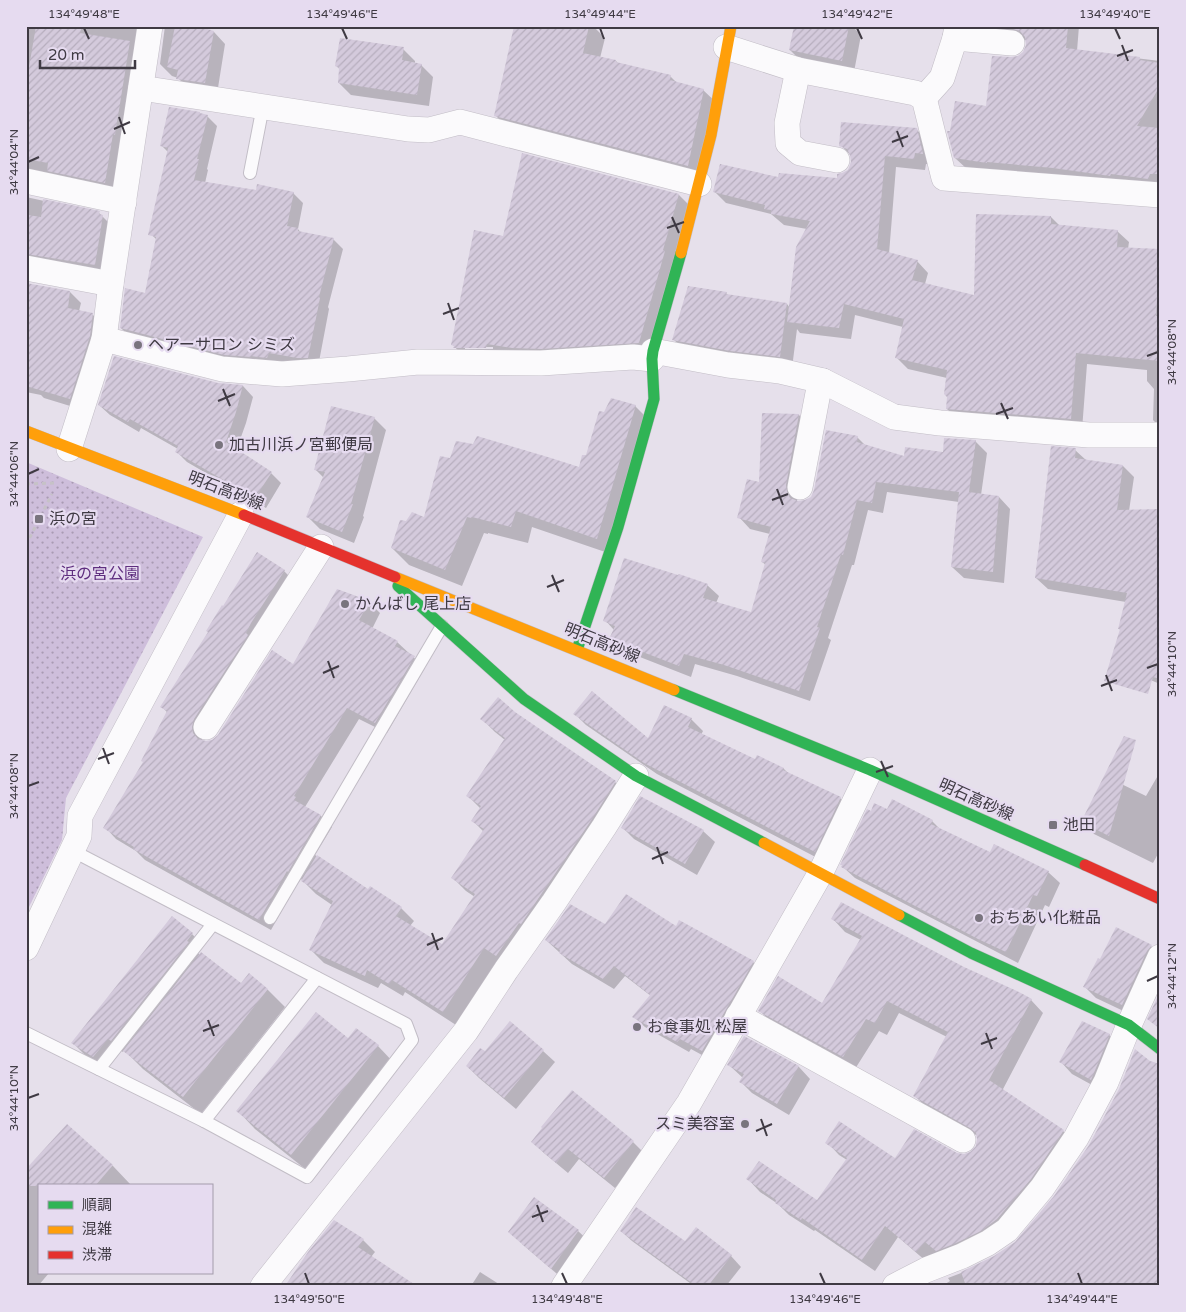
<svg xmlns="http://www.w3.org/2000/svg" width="1186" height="1312" font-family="'Varela Round','Noto Sans JP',sans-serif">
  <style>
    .park { fill: url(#park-dots) }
    .shadow { fill: #0003; fill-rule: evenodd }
    .building { fill: url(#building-hatch) }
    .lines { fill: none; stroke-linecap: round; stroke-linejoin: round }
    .lane-casing { stroke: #c2bdc6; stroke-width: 14 }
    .street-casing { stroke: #c2bdc6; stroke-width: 26 }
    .fast-casing { stroke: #c2bdc6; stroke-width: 12 }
    .slow-casing { stroke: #c2bdc6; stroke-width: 12 }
    .jam-casing { stroke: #c2bdc6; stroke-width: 12 }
    .path { stroke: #c6c2c7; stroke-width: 3; stroke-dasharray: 4 4; stroke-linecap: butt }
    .lane { stroke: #fbfafc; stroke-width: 12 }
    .street { stroke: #fbfafc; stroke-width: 25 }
    .fast { stroke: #30b455; stroke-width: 11 }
    .slow { stroke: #ff9f0a; stroke-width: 11 }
    .jam { stroke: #e5322d; stroke-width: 11 }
    .ticks { fill: none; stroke: #3f3a43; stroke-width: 2 }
    .poi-dot { fill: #79747e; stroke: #e6dbf0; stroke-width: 2 }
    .labels { text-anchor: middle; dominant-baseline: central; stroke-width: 4.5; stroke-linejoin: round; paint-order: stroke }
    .poi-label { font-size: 16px; fill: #3f3a43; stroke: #e6dbf0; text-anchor: start }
    .street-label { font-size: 16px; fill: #3f3a43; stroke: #e6dbf0 }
    .park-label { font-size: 16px; fill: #5f2e7f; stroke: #e6dbf0 }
    .neatline { fill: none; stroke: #3f3a43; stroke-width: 2 }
    .ticks-label { font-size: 12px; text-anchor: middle; fill: #3f3a43 }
  </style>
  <defs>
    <pattern id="park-dots" width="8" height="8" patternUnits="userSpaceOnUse" patternTransform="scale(1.25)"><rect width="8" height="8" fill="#cebedb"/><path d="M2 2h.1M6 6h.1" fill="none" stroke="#a99bb3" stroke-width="1.8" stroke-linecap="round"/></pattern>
    <pattern id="building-hatch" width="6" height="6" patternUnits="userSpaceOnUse" patternTransform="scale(1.25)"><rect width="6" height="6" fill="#d4cadc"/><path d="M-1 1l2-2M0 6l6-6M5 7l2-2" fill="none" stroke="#b7aebe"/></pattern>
  </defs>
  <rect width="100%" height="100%" fill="#e6e0eb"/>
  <!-- park -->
  <path class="park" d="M26,462L203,537L66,798L62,840L26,913Z"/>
  <!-- shadow -->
  <g class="shadow">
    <path d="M26,26H151L115,193L26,182Z"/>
    <path d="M165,26H193L214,32L225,44L217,94L190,90L178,78L172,76L160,64Z"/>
    <path d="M515,26H593L605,38L600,58L616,61L618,63L670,76L678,84L703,90L719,105L703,181L511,131L496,116Z"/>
    <path d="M795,26H852L861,35L854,72L802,62L790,50Z"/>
    <path d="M977,26H1079L1077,51L1160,61V187L967,169L955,158L951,132L987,107L1018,57L1025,52L1028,44L1027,40L987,36Z"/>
    <path d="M403,49L415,61V64L421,65L433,77L429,106L351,95L339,83L340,70L337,66Z"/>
    <path d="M207,116L217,126L207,169L208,170L205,183L257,191L293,193L303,203L298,229L301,233L333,239L343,249L328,307L329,309L318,367L277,368L131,338L121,328L146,294L157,240L152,235L168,152L161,145Z"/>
    <path d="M916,129L928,141L934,165L926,164L925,170L896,167L889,254L917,261L928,273L925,284L975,296L1051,217L1060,226L1117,231L1129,242L1128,249L1160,250V427L1153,420L1154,389L1147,381V370L1087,364L1082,430L959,420L947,409L948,397L947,378L908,369L897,358L903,327L855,315L851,339L800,333L797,329L792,368L686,351L674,340L726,293L728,295L787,304L790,308L807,229L784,225L771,214L726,203L715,192L779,179L838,180L848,171L852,162V157L841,145Z"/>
    <path d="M523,154L679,195L691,207L651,355L467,360L453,345L504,238ZM465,347H493V349H465Z"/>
    <path d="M26,197L99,213L113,227L106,275L26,269Z"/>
    <path d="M26,284L70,292L81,303L79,311L92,314L103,325L80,409L44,398L41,395L26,392Z"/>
    <path d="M218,384L243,386L253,397L246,423L236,451L271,473L281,483L266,508L187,462L176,451L178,449L141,428L139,432L110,415L99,405Z"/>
    <path d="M635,406L652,423L614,555L532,527L528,543L488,533V534L484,533L462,586L409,565L392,548L407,522L424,519L579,469L587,456L605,413Z"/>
    <path d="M763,414L799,415L810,427L797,497V502H806L812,497L857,437L866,446L905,458L944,453L976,442L987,453L981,495L999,497L1010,509L1004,583L964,578L952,567L959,502L887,492L883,513L868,510L854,565H852L828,638L831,640L810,701L737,676L695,664L691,677L622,650L611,638L614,630L605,620L707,585L719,596L716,603L752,614L766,565L762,562L770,534L750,529L739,517L760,483Z"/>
    <path d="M374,418L386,430L363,516L364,517L354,543L320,529L308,517L324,478L315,469Z"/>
    <path d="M1075,450L1087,461L1123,466L1134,477L1129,511H1160V684L1124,669L1121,630L1119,629L1126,602L1048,589L1036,578Z"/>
    <path d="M284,571L295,582L205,731L202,739L203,742L213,741L294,665L369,602L380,613L372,629L397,642L425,668L387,733L359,719L305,807L321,816L332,827L315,855L368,891L401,908L414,921L410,926L442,946L475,897L466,891L453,878L484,832L473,821L481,809L468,796L505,740L495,732L482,719L514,713L615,782L628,795L456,1025L405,992L403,996L381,983L378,988L324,963L310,949L332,905L316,894L301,879L299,882H298L271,930L145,860L136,851L116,839L105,827L144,763L167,712L162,707Z"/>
    <path d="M574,713L648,740L691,719L703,731L701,735L756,761L758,757L784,769L789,774L840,798L852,810L827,863L657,774L586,725Z"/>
    <path d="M1160,772V850L1153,863L1094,834L1083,822L1105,776L1146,796Z"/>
    <path d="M871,812L932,821L942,831L991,853L1048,872L1060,883L1049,907L1045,905L1018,963L855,878L843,867Z"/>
    <path d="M622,827L703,831L715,842L697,875L634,839Z"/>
    <path d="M833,919L963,968L1031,1000L1043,1013L1002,1091L1063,1131L1076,1143L1043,1192L934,1268L898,1237L875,1271L815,1230L814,1231L789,1215L778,1204L760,1192L748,1179L818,1201L847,1160L839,1155L827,1142L895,1160L956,1154L964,1156L971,1154L976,1148L978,1136L927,1108L915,1096L947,1037L899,1013L887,1035L879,1031L855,1069L772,1023L760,1011L822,1005L861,940L845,932Z"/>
    <path d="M606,925L677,928L753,962L764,973L713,1061L691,1049L689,1052L645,1027L634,1017L651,996L625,976L614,989L572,964L546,940Z"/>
    <path d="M1117,929L1151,946L1160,955L1134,1016L1096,998L1085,987L1100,961Z"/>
    <path d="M192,934L204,946L198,953L200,955L242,985L249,975L268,990L285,1007L201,1114L143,1069L124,1050L123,1052L120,1050L106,1068L85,1055L73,1043Z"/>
    <path d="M1109,1035L1121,1046L1103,1091L1072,1074L1061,1062Z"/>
    <path d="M745,1037L799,1067L810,1079L789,1115L752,1093L741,1082L743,1078L729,1065Z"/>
    <path d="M349,1040L378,1046L395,1064L309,1172L255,1129L238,1111Z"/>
    <path d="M543,1051L555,1062L516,1109L479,1078L467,1066L485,1053Z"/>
    <path d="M67,1126L113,1166L130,1184L128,1186H39V1273H49L38,1286H26V1171Z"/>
    <path d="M533,1142H633L644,1153L615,1188L579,1159L568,1173L544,1153Z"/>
    <path d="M578,1231L590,1242L563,1279L522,1244Z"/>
    <path d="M621,1231L685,1242L731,1256L741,1267L726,1286H694L632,1241Z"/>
    <path d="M363,1240L375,1252L371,1257L287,1286Z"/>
    <path d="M1016,1243L1160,1286H942L950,1281L948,1278L969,1270L995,1257Z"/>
    <path d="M480,1272L502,1286H471Z"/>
  </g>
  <!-- building -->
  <g class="building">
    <path d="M36,26H82L80,33L130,41L115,135L113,134L105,183L47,171L48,163L26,159V85Z"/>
    <path d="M175,26H198L214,31L205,83L176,79L178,70L167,67Z"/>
    <path d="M514,26H589L583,53L616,60V62L671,75L670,80L704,89L688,166L494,116Z"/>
    <path d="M794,26H849L842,61L789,50Z"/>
    <path d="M996,26H1068L1066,48L1140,57V60L1160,63L1157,91L1137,126L1160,128V174H1150L1148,179L1111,174L1110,176L1053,168L987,162V163L954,158L947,131H950L955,101L986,106L992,56L1011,57L1018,56L1023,52L1026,45L1025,37L1020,31L1013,29L996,27Z"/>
    <path d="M340,38L404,47L402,60L422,64L417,95L338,83L339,68L335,66Z"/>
    <path d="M169,107L200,112V113L208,115L197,159H199L194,180L256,190L257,184L294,192L287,226L298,228V231L334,238L319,297L320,298L308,358H297L269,353L267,358L251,356V357L224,355L120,328L125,288L145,293L156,237L148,235L168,148L160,146Z"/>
    <path d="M841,122L917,128L923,154L915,153L914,159L885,156L877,249L918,260L912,280L974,295L976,214L1051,216V224L1118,230L1117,247L1160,249L1156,316H1160V361L1076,353L1071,419L946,409L947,397L944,394L947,370L895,358L904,319L844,304L839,328L787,322L796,247L810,221L771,214V210L764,209L765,205L713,192L720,164L778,177L779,173L837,178V174L842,173L848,170L851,162L850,155L847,149L839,146Z"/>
    <path d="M522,153L679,194L663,250L665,251L639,343L541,349L512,348L487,344L486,348H453L454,346L451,345L474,230L503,236Z"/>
    <path d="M43,199L100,211L99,214L103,215L95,265L26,254V229L28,215L41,217Z"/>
    <path d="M26,283L70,291L68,308L93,313L90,336L70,399L26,386Z"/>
    <path d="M688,286L727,292L726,294L787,303L780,357L730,351L672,340Z"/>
    <path d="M114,356L218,383L243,385L236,412L226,442L272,472L255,498L175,452L178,446L130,419L128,422L98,405Z"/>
    <path d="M611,398L636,405L597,539L516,511L511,527L472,517L471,518L467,517L445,570L391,548L400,520L406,521L412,512L424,517L440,456L450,458L456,441L473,444L477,436L551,458L579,467L582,455H586L599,411L604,412Z"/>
    <path d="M331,406L375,417L351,504H353L342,532L306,517L325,472L314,470Z"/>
    <path d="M762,413L799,414L786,485L787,492L790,498L798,501L805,500L811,497L814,490L826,430L858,436L857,442L904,456L905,447L943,452L944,438L976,440L969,492L999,496L993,572L951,567L959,492L876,482L872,503L857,500L843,555L841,554L817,627L820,628L799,691L724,665L684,654L679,666L609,639L615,626L603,621L624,558L678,575L679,574L708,584L703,598L751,612L765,563L761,562L771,527L737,518L747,479L759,482Z"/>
    <path d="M1051,446L1076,448L1075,458L1123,465L1117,510L1160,509V679L1153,677L1148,694L1104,681L1120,629H1118L1127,593L1035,578Z"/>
    <path d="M257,552L285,570L251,623L246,633L248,635L194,719L192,727L193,733L198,739L206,741L212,740L218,735L272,650L293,664L337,589L370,601L359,620L398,641L395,646L415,656L375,723L347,708L294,796L296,797L294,800L321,815L288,872L287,871L259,920L133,849L134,847L103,828L143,762L141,761L167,711L160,707L208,632L206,631L222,605L223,606Z"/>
    <path d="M592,691L648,738L664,705L692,718L688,727L755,759L757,755L784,768L783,770L841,797L815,852L644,763L573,714Z"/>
    <path d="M498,697L515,712L616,781L592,819L521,924L519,923L496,956L484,948L443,1012L392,980L389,984L367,970L365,976L309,950L333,901L301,881L317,855L368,889L370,886L402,907L396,916L442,944L475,894L451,878L484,829L471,821L481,806L466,796L505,738L480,719Z"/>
    <path d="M1124,736L1136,740L1109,836L1081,822Z"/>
    <path d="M640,796L704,830L685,864L621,828Z"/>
    <path d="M892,799L933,820L931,824L990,852L994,844L1049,871L1037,896L1033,895L1006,952L978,939L841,867L842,865H840L867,809L871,811L874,803L887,809Z"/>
    <path d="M626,894L676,926L679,920L754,961L702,1051L680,1039L677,1042L632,1017L650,995L614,966L603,979L559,953L560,950L545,940L570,904L605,924Z"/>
    <path d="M841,902L964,967L1019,992L1032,999L989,1080L1064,1130L1031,1179L997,1219L981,1231L956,1243L936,1251L925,1242L916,1252L885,1226L862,1260L802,1218L801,1220L775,1203L776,1200L746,1179L759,1161L817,1200L847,1158L825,1143L839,1121L895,1158L914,1129L957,1153L964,1154L970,1152L976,1146L977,1139L976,1133L970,1128L913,1096L948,1032L887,1001L875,1023L866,1019L843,1057L758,1011L778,976L822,1003L862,936L831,919Z"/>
    <path d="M172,916L193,933L187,941L189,942L111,1041L108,1039L93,1057L71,1043Z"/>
    <path d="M1116,927L1152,945L1147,951L1122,1005L1083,987L1098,958L1100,959Z"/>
    <path d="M201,952L241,983L249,973L268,989L183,1097L123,1051Z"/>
    <path d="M1160,992V1029L1147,1019Z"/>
    <path d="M316,1012L348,1038L356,1028L379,1045L291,1155L236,1111Z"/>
    <path d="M510,1021L544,1050L504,1098L466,1066L480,1048L485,1051Z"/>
    <path d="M1082,1021L1110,1034L1091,1080L1059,1062Z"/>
    <path d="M744,1036L799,1066L777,1104L739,1082L744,1074L727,1065Z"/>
    <path d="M1135,1049L1150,1061L1160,1064V1286H966L961,1272L994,1256L1015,1242L1054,1196L1089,1145L1119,1089Z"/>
    <path d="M572,1090L634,1141L604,1178L568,1149L556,1163L531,1142L542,1128L541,1127Z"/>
    <path d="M67,1124L113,1165L95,1186H26V1169Z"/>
    <path d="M534,1197L579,1230L551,1269L508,1232Z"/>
    <path d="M636,1207L685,1241L696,1227L732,1255L708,1286H696L620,1231Z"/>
    <path d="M334,1220L364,1239L358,1247L417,1286H285L308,1252Z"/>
  </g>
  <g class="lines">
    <!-- lane casing -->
    <g class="lane-casing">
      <g id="lane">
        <path d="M250,173L263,106"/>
        <path d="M270,918L442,626"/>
        <path d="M26,1033L204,1121L307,1177L412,1040L406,1024L73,851"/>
        <path d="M99,1069L213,924"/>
        <path d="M204,1121L317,978"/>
      </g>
    </g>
    <!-- street casing -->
    <g class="street-casing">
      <g id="street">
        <path d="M955,38L1012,43"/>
        <path d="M726,47L798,70L915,93L924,98L944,178L1160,195"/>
        <path d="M798,70L787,123L788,143L800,153L837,160"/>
        <path d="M141,88L408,129L429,130L460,122L699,184"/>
        <path d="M924,98L942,78L955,38L957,26"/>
        <path d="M26,181L124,202"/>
        <path d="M26,268L111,284"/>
        <path d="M104,339L222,369L282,374L348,369L418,362L541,363L633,357L652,359"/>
        <path d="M653,351L728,365L780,371L823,381L894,417L940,423L1089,435H1160"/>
        <path d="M69,449L104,339L111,284L150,26"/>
        <path d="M800,487L818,393L823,381"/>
        <path d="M206,727L321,547"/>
        <path d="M26,948L79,836L80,816L241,514"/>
        <path d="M738,1016L963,1140"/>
        <path d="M263,1286L466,1031L506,970L554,902L604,827L636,776"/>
        <path d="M564,1286L689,1103L820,874L870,770"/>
        <path d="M895,1286L926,1270L962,1256L988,1243L1007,1230L1042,1188L1076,1138L1106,1082L1129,1025L1160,957"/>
      </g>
    </g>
    <!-- fast casing -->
    <g class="fast-casing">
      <g id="fast">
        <path d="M398,586L524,699L636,776L764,843"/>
        <path d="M577,650L618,527L654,399L652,359L653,351L681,253"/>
        <path d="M674,690L870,770L1085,865"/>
        <path d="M899,915L971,953L1129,1025L1160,1049"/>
      </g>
    </g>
    <!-- slow casing -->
    <g class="slow-casing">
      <g id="slow">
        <path d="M681,253L711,135L731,26"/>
        <path d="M26,431L244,515"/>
        <path d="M395,577L674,690"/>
        <path d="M764,843L899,915"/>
      </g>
    </g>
    <!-- jam casing -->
    <g class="jam-casing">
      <g id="jam">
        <path d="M244,515L395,577"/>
        <path d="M1085,865L1160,899"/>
      </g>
    </g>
    <!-- path -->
    <g class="path">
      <path d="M26,484L57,483"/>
      <path d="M26,545L52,494"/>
    </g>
    <!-- lane -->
    <use href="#lane" class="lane"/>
    <!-- street -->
    <use href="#street" class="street"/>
    <!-- fast -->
    <use href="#fast" class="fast"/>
    <!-- slow -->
    <use href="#slow" class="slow"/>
    <!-- jam -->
    <use href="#jam" class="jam"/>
  </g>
  <!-- ticks -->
  <path class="ticks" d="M84,28L89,39M342,28L347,39M600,28L604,39M857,28L862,39M1115,28L1120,39M1122,45L1128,61M1117,56L1133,50M119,117L125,134M114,129L130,122M897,131L903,147M892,142L908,136M28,162L39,157M672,217L679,233M667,228L684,222M448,303L454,320M443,314L459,308M1147,356L1158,352M223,389L230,406M218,401L235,394M1001,403L1008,419M996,414L1013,408M28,474L39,469M777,489L783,505M772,500L788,494M552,575L559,592M547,587L564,580M328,661L334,678M1147,668L1158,664M323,673L339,666M1106,675L1112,691M1101,686L1117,680M103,748L109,764M98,759L114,753M881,761L888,777M876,772L893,766M28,786L39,782M657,847L663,864M652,859L668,852M432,933L438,950M427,945L443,938M1147,981L1158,976M208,1020L214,1036M203,1031L219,1025M986,1033L992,1049M981,1044L997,1038M28,1098L39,1094M761,1119L767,1136M756,1131L772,1124M537,1205L543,1222M532,1217L548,1211M305,1273L309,1284M562,1273L567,1284M820,1273L825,1284M1078,1273L1082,1284"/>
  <!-- markers -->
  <g class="poi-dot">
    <circle cx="138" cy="345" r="5"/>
    <circle cx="219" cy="445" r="5"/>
    <rect x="34" y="514" width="10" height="10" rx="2.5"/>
    <circle cx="345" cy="604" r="5"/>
    <rect x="1048" y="820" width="10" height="10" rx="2.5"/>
    <circle cx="979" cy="918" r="5"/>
    <circle cx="637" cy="1027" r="5"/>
    <circle cx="745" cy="1124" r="5"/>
  </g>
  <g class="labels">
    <!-- poi labels -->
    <g class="poi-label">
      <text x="148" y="345">ヘアーサロン シミズ</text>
      <text x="229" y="445">加古川浜ノ宮郵便局</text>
      <text x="49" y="519">浜の宮</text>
      <text x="355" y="604">かんばし 尾上店</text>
      <text x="1063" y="825">池田</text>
      <text x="989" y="918">おちあい化粧品</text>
      <text x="647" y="1027">お食事処 松屋</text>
      <text x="735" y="1124" text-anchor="end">スミ美容室</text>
    </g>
    <!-- street labels -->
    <g class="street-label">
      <text transform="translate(226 491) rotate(21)">明石高砂線</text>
      <text transform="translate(602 643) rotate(22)">明石高砂線</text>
      <text transform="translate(976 800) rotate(24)">明石高砂線</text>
    </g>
    <!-- park labels -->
    <g class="park-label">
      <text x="100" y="574">浜の宮公園</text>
    </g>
  </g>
  <!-- border -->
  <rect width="1186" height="1312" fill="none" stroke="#e6dbf0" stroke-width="55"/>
  <!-- legend -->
  <rect x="38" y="1184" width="175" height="90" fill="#e6dbf0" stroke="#a39bab"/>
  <rect x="48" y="1201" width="25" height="8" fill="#30b455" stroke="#a39bab"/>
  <text x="82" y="1210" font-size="15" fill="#3f3a43">順調</text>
  <rect x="48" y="1226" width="25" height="8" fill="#ff9f0a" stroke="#a39bab"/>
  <text x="82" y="1234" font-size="15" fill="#3f3a43">混雑</text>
  <rect x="48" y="1251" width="25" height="8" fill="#e5322d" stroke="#a39bab"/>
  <text x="82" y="1260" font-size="15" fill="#3f3a43">渋滞</text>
  <!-- scale -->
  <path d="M40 60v8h95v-8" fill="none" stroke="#3f3a43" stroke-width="2.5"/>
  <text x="48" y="60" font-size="15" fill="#3f3a43" stroke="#e6dbf0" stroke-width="4" paint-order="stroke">20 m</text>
  <rect x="28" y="28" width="1130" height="1256" class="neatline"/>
  <g class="ticks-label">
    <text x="84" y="18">134°49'48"E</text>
    <text x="342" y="18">134°49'46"E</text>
    <text x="600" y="18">134°49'44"E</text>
    <text x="857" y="18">134°49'42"E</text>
    <text x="1115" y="18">134°49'40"E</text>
    <text transform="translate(14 162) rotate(-90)" y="4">34°44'04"N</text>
    <text transform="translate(1172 352) rotate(-90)" y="4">34°44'08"N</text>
    <text transform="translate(14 474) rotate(-90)" y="4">34°44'06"N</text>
    <text transform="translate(1172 664) rotate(-90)" y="4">34°44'10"N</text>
    <text transform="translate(14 786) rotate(-90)" y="4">34°44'08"N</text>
    <text transform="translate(1172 976) rotate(-90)" y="4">34°44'12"N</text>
    <text transform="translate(14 1098) rotate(-90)" y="4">34°44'10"N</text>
    <text x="309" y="1303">134°49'50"E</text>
    <text x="567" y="1303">134°49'48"E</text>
    <text x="825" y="1303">134°49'46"E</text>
    <text x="1082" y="1303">134°49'44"E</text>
  </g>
</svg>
